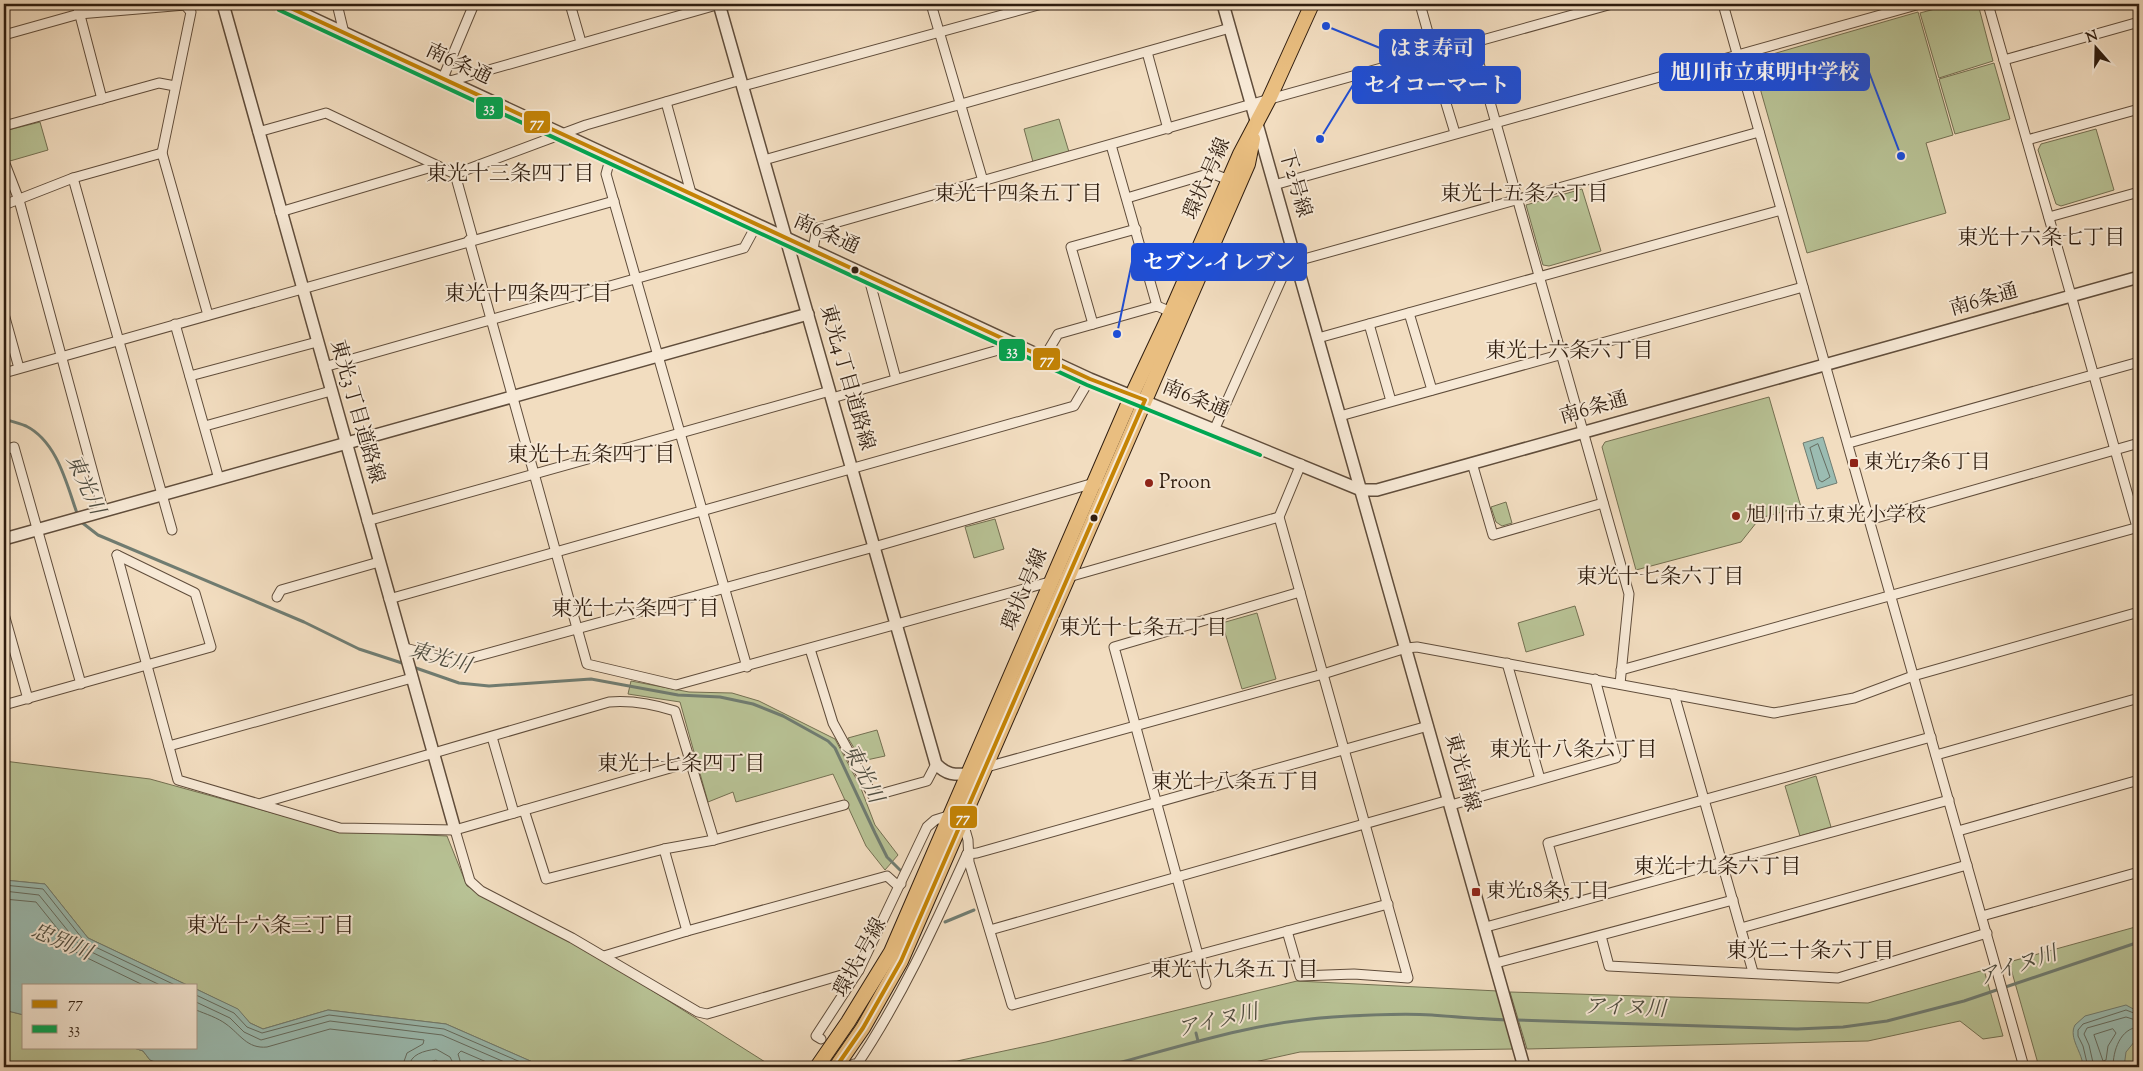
<svg xmlns="http://www.w3.org/2000/svg" width="2143" height="1071" font-family="'Sorts Mill Goudy','Noto Serif JP',serif">
  <style>
    .green { fill: #b8c295; stroke: #747052 }
    .water { fill: #9bbcb2; stroke: #707c71 }
    .lines { fill: none; stroke-linecap: round; stroke-linejoin: round }
    .shore { stroke: #656c60; stroke-width: 1 }
    .stream { stroke: #707c71; stroke-width: 3 }
    .minor-casing { stroke: #604d3b; stroke-width: 11 }
    .tertiary-casing { stroke: #604d3b; stroke-width: 14 }
    .primary-casing { stroke: #2f1d0f; stroke-width: 16 }
    .minor { stroke: #f7e9d6; stroke-width: 9 }
    .tertiary { stroke: #f7e9d6; stroke-width: 11 }
    .primary { stroke: #e9be80; stroke-width: 14 }
    .bus-1-casing { stroke: #f7e9d6; stroke-width: 8 }
    .bus-2-casing { stroke: #f7e9d6; stroke-width: 8 }
    .bus-1 { stroke: #c58404; stroke-width: 4 }
    .bus-2 { stroke: #00a651; stroke-width: 4 }
    .bus-dot { fill: #2f1d0f; stroke: #f7e9d6; stroke-width: 2 }
    .poi-dot { fill: #8f2418; stroke: #f7e9d6; stroke-width: 2 }
    .labels { text-anchor: middle; dominant-baseline: central; stroke-width: 4; stroke-linejoin: round; paint-order: stroke }
    .street-label { font-size: 20px; fill: #2f1d0f; stroke: #f7e9d6 }
    .poi-label { font-size: 20px; fill: #2f1d0f; stroke: #f7e9d6; text-anchor: start }
    .neighbourhood-label { font-size: 21px; fill: #2f1d0f; stroke: #f7e9d6 }
    .water-label { font-size: 21px; font-style: italic; fill: #4f4d40; stroke: #f7e9d6 }
    .leader { fill: none; stroke: #1d4ed8; stroke-width: 2 }
    .callout-dot { fill: #1d4ed8; stroke: #f7e9d6; stroke-width: 2 }
    .callout { fill: #1d4ed8; stroke: #1d4ed8; stroke-width: 2 }
    .callout-label { font-size: 21px; text-anchor: middle; font-weight: bold; fill: #fff }
    .line-badge { stroke: #f7e9d6; stroke-width: 2 }
    .badge-label { font-size: 14px; text-anchor: middle; font-weight: bold; fill: #fff }
  </style>
  <rect width="100%" height="100%" fill="#f2ddc0"/>
  <filter id="stains"><feTurbulence type="fractalNoise" baseFrequency=".004" numOctaves="4"/><feColorMatrix values="0 0 0 0 .2 0 0 0 0 .09 0 0 0 0 .02 0 0 0 .5 -.17"/></filter>
  <radialGradient id="worn" r=".72"><stop offset=".6" stop-color="#630" stop-opacity="0"/><stop offset="1" stop-color="#630" stop-opacity=".3"/></radialGradient>
  <!-- green -->
  <g class="green">
    <path d="M1953,4H1978L1993,61L1939,78L1920,13Z"/>
    <path d="M1918,12L1953,135L1926,143L1946,213L1807,253L1752,60Z"/>
    <path d="M1994,63L2010,119L1955,134L1939,79Z"/>
    <path d="M1059,119L1069,152L1033,162L1024,129Z"/>
    <path d="M40,122L48,150L10,161L4,146V131Z"/>
    <path d="M2096,129L2114,190L2061,206L2056,204L2038,150L2041,144Z"/>
    <path d="M1582,189L1601,251L1549,266L1543,265L1526,205Z"/>
    <path d="M1769,397L1801,507L1760,518L1741,542L1636,570L1602,447L1605,442Z"/>
    <path d="M1506,502L1512,523L1502,526L1496,522L1491,507Z"/>
    <path d="M995,519L1004,549L974,558L965,527Z"/>
    <path d="M1575,606L1584,635L1526,652L1518,623Z"/>
    <path d="M1257,613L1276,679L1242,689L1222,623Z"/>
    <path d="M631,681L689,692L732,693L759,701L835,739L860,786L875,825L898,855L885,870L866,846L833,774L736,802L733,792L708,802L680,702L628,694Z"/>
    <path d="M877,730L885,756L862,761L848,738Z"/>
    <path d="M4,761L150,779L338,831L447,836L467,886L604,960L773,1067H544L446,1024L328,1010L263,1029L250,1023L237,1009L196,989V985H187L88,938L45,884L4,880Z"/>
    <path d="M1816,776L1831,827L1800,836L1785,786Z"/>
    <path d="M2139,926V1067H2039L2009,962Z"/>
    <path d="M1984,970L2003,1036L1983,1039L1960,1021L1868,1041L1527,1049L1510,992L1868,1003Z"/>
    <path d="M1297,981L1498,991L1514,1049L1300,1052L1232,1067H865L867,1065L957,1061L1046,1042Z"/>
    <path d="M4,1010L24,1015V1047H131L143,1051L150,1060L168,1067H4Z"/>
  </g>
  <!-- water -->
  <g class="water">
    <path d="M1823,437L1837,483L1817,489L1803,443Z"/>
    <path d="M4,880L45,884L88,938L187,985H24V1015L4,1010Z"/>
    <path d="M196,989L238,1009L250,1023L263,1029L328,1010L446,1024L544,1067H446L436,1060L420,1065V1067H168L150,1060L143,1051L131,1047H196Z"/>
    <path d="M2126,1005L2139,1012V1036L2126,1052L2124,1067H2083C2083,1053 2068,1038 2075,1025L2085,1016Z"/>
  </g>
  <g class="lines">
    <!-- shore -->
    <g class="shore">
      <path d="M1818,444L1830,477L1822,482L1819,480L1810,448Z"/>
      <path d="M4,885L43,889L85,942L175,985"/>
      <path d="M4,891L39,895L81,947L160,985"/>
      <path d="M4,899L36,902L77,953L143,985"/>
      <path d="M196,995L234,1013L247,1027L262,1033L329,1015L444,1029L532,1067"/>
      <path d="M196,1002L230,1018L244,1032L261,1040L330,1021L442,1035L516,1067"/>
      <path d="M196,1010C206,1014 218,1018 226,1024C240,1034 247,1049 267,1047L330,1029L424,1040L423,1044L407,1053L402,1067"/>
      <path d="M2113,1029L2116,1033L2108,1046L2106,1060L2103,1061L2094,1035Z"/>
      <path d="M409,1067C410,1054 424,1051 436,1049L450,1057L455,1067"/>
      <path d="M462,1067L458,1054L461,1051L498,1067"/>
      <path d="M2088,1067L2083,1046L2078,1036V1030L2083,1024L2126,1010L2139,1015"/>
      <path d="M2094,1067L2089,1045L2084,1034L2087,1028L2126,1017L2139,1021"/>
      <path d="M2113,1067C2113,1051 2120,1028 2139,1027"/>
    </g>
    <!-- stream -->
    <g class="stream">
      <path d="M4,419C11,421 19,423 26,426C58,442 67,486 78,516"/>
      <path d="M80,521L98,535L304,622L359,649L405,664"/>
      <path d="M413,667L459,683L489,686L591,679L678,695L720,697L753,704L783,716L828,741L835,748L875,833L887,857L900,870"/>
      <path d="M945,922L974,910"/>
      <path d="M1515,1020L1797,1029L1843,1027L1887,1021L1964,1001L2139,942"/>
      <path d="M1196,1033L1198,1041"/>
      <path d="M1103,1067C1179,1047 1254,1022 1333,1017C1365,1015 1400,1013 1432,1015C1458,1017 1483,1019 1508,1020"/>
    </g>
    <!-- minor casing -->
    <g class="minor-casing">
      <g id="minor">
        <path d="M77,4L102,99"/>
        <path d="M337,4L344,33"/>
        <path d="M570,4L581,42"/>
        <path d="M931,4L983,181"/>
        <path d="M1420,4L1434,54"/>
        <path d="M1723,4L2024,1067"/>
        <path d="M1988,4L2139,534"/>
        <path d="M4,35L79,14L185,5L191,12L162,153L208,315"/>
        <path d="M1473,42L1629,594L1620,684"/>
        <path d="M1147,52L1168,129"/>
        <path d="M1431,54L1455,133"/>
        <path d="M2004,60L2139,22"/>
        <path d="M443,78L474,4"/>
        <path d="M450,81L720,4"/>
        <path d="M743,86L1042,4"/>
        <path d="M666,102L691,193"/>
        <path d="M4,126L159,83L175,86"/>
        <path d="M258,132L326,113L455,174L586,125L741,80"/>
        <path d="M2027,140L2139,109"/>
        <path d="M1111,145L1157,306"/>
        <path d="M611,156L606,174L747,667"/>
        <path d="M764,160L1230,28"/>
        <path d="M4,161L19,200L103,510"/>
        <path d="M455,174L473,239"/>
        <path d="M73,178L172,530"/>
        <path d="M1274,185L1920,4"/>
        <path d="M1127,198L1211,173L1229,180"/>
        <path d="M4,205L73,178L162,153"/>
        <path d="M280,212L435,166"/>
        <path d="M2049,217L2139,192"/>
        <path d="M469,240L587,664L676,685L1053,581"/>
        <path d="M813,249L817,228L1252,104L1612,4"/>
        <path d="M868,275L896,379"/>
        <path d="M1409,313L1432,390"/>
        <path d="M4,314L19,368"/>
        <path d="M175,324L219,479"/>
        <path d="M1093,324L1071,247L1136,229"/>
        <path d="M1369,324L1391,401"/>
        <path d="M1318,338L1781,210"/>
        <path d="M1045,356L1058,334L1157,306L1176,314"/>
        <path d="M324,367L744,248L757,224"/>
        <path d="M4,373L614,201"/>
        <path d="M190,376L317,342"/>
        <path d="M832,398L1019,344"/>
        <path d="M1340,416L1803,287"/>
        <path d="M205,426L331,391"/>
        <path d="M1215,428L1282,278L1297,261L1759,132"/>
        <path d="M1849,443L2139,362"/>
        <path d="M4,450L14,447L81,684"/>
        <path d="M1472,463L1493,535L1603,503"/>
        <path d="M1869,520L2139,443"/>
        <path d="M367,521L830,391"/>
        <path d="M117,555L178,780L340,828L455,830L691,762"/>
        <path d="M1065,578L1279,517"/>
        <path d="M277,597L281,590L379,562"/>
        <path d="M389,599L1074,406L1090,379"/>
        <path d="M4,614L28,699"/>
        <path d="M404,648L460,661L874,547L1094,483L1097,484"/>
        <path d="M810,649L833,723L873,796L927,781L936,764"/>
        <path d="M1507,663L1540,779"/>
        <path d="M1621,670L2139,527"/>
        <path d="M1674,694L1753,972"/>
        <path d="M4,705L211,647L195,593L117,555"/>
        <path d="M492,737L514,813"/>
        <path d="M169,746L412,678"/>
        <path d="M1936,755L2139,698"/>
        <path d="M983,768L1323,674L1406,648L1417,647L1774,713L1854,698L1913,676L2139,612"/>
        <path d="M262,803L609,702C632,700 653,704 675,711L714,840"/>
        <path d="M1451,805L1616,758L1595,679"/>
        <path d="M524,810L546,879L664,849L714,840L844,805"/>
        <path d="M962,819L968,840L969,862L1012,1005L1388,904"/>
        <path d="M455,830L470,881L481,891L572,938L698,1012L707,1014L859,970"/>
        <path d="M1958,831L2139,780"/>
        <path d="M664,849L687,931"/>
        <path d="M967,854L977,853L1428,726"/>
        <path d="M1565,905L1548,843L1931,737"/>
        <path d="M1982,916L2139,872"/>
        <path d="M1486,927L1949,800"/>
        <path d="M1741,928L1967,865"/>
        <path d="M990,930L1449,800"/>
        <path d="M1287,931L1300,976L1354,974L1408,978L1279,517L1301,464"/>
        <path d="M1601,936L1609,966L1838,978L1987,933"/>
        <path d="M604,956L687,931L887,876L897,885L901,884"/>
        <path d="M1496,963L1733,900"/>
        <path d="M1206,984L1114,647L1300,592"/>
        <path d="M821,1039L816,1036L859,970L927,827L935,820L951,815"/>
        <path d="M854,1064L856,1066C901,999 934,927 967,854"/>
      </g>
    </g>
    <!-- tertiary casing -->
    <g class="tertiary-casing">
      <g id="tertiary">
        <path d="M223,4L455,830"/>
        <path d="M282,4L1090,379L1361,490H1377L2139,277"/>
        <path d="M719,4L936,764C947,775 954,775 969,774"/>
        <path d="M1223,4L1524,1067"/>
        <path d="M4,539L808,314"/>
      </g>
    </g>
    <!-- primary casing -->
    <g class="primary-casing">
      <g id="primary">
        <path d="M817,1067L848,1022L891,952L1132,395L1171,312L1240,154L1269,99L1312,4"/>
        <path d="M836,1067L863,1028L901,961L1248,164L1253,139"/>
      </g>
    </g>
    <!-- minor -->
    <use href="#minor" class="minor"/>
    <!-- tertiary -->
    <use href="#tertiary" class="tertiary"/>
    <!-- primary -->
    <use href="#primary" class="primary"/>
    <!-- bus-1 casing -->
    <g class="bus-1-casing">
      <path id="bus-1" d="M282,4L1090,379L1145,400L901,961L863,1028L836,1067"/>
    </g>
    <!-- bus-2 casing -->
    <g class="bus-2-casing">
      <path id="bus-2" d="M279,10L1087,385L1260,455"/>
    </g>
    <!-- bus-1 -->
    <use href="#bus-1" class="bus-1"/>
    <!-- bus-2 -->
    <use href="#bus-2" class="bus-2"/>
  </g>
  <!-- markers -->
  <g class="bus-dot">
    <circle cx="855" cy="270" r="4.5"/>
    <circle cx="1094" cy="518" r="4.5"/>
  </g>
  <g class="poi-dot">
    <rect x="1849" y="458" width="10" height="10" rx="2.5"/>
    <circle cx="1149" cy="483" r="5"/>
    <circle cx="1736" cy="516" r="5"/>
    <rect x="1471" y="887" width="10" height="10" rx="2.5"/>
  </g>
  <g class="labels">
    <!-- street labels -->
    <g class="street-label">
      <text transform="translate(458 65) rotate(25)">南6条通</text>
      <text transform="translate(1208 179) rotate(-66)">環状1号線</text>
      <text transform="translate(1294 184) rotate(74)">下2号線</text>
      <text transform="translate(826 235) rotate(24)">南6条通</text>
      <text transform="translate(1984 301) rotate(-16)">南6条通</text>
      <text transform="translate(846 378) rotate(74)">東光4丁目道路線</text>
      <text transform="translate(1195 400) rotate(22)">南6条通</text>
      <text transform="translate(1594 409) rotate(-16)">南6条通</text>
      <text transform="translate(356 412) rotate(74)">東光3丁目道路線</text>
      <text transform="translate(1026 590) rotate(-67)">環状1号線</text>
      <text transform="translate(1461 773) rotate(74)">東光南線</text>
      <text transform="translate(861 958) rotate(-61)">環状1号線</text>
    </g>
    <!-- poi labels -->
    <g class="poi-label">
      <text x="1864" y="463">東光17条6丁目</text>
      <text x="1159" y="483">Proon</text>
      <text x="1746" y="516">旭川市立東光小学校</text>
      <text x="1486" y="892">東光18条5丁目</text>
    </g>
    <!-- neighbourhood labels -->
    <g class="neighbourhood-label">
      <text x="510" y="175">東光十三条四丁目</text>
      <text x="1018" y="195">東光十四条五丁目</text>
      <text x="1524" y="195">東光十五条六丁目</text>
      <text x="2041" y="239">東光十六条七丁目</text>
      <text x="528" y="295">東光十四条四丁目</text>
      <text x="1569" y="352">東光十六条六丁目</text>
      <text x="591" y="456">東光十五条四丁目</text>
      <text x="1660" y="578">東光十七条六丁目</text>
      <text x="635" y="610">東光十六条四丁目</text>
      <text x="1143" y="629">東光十七条五丁目</text>
      <text x="1573" y="751">東光十八条六丁目</text>
      <text x="681" y="765">東光十七条四丁目</text>
      <text x="1235" y="783">東光十八条五丁目</text>
      <text x="1717" y="868">東光十九条六丁目</text>
      <text x="270" y="927">東光十六条三丁目</text>
      <text x="1810" y="952">東光二十条六丁目</text>
      <text x="1234" y="971">東光十九条五丁目</text>
    </g>
    <!-- water labels -->
    <g class="water-label">
      <text transform="translate(84 485) rotate(65)">東光川</text>
      <text transform="translate(440 659) rotate(16)">東光川</text>
      <text transform="translate(862 774) rotate(63)">東光川</text>
      <text transform="translate(61 943) rotate(23)">忠別川</text>
      <text transform="translate(2018 967) rotate(-19)">アイヌ川</text>
      <text transform="translate(1625 1009) rotate(2)">アイヌ川</text>
      <text transform="translate(1218 1022) rotate(-13)">アイヌ川</text>
    </g>
  </g>
  <!-- callouts -->
  <path class="leader" d="M1326 26L1380 48M1901 156L1869 72M1320 139L1353 85M1117 334L1132 262"/>
  <g class="callout-dot">
    <circle cx="1326" cy="26" r="5"/>
    <circle cx="1901" cy="156" r="5"/>
    <circle cx="1320" cy="139" r="5"/>
    <circle cx="1117" cy="334" r="5"/>
  </g>
  <g class="callout">
    <rect x="1380" y="30" width="104" height="36" rx="5"/>
    <rect x="1660" y="54" width="209" height="36" rx="5"/>
    <rect x="1353" y="67" width="167" height="36" rx="5"/>
    <rect x="1132" y="244" width="174" height="36" rx="5"/>
  </g>
  <g class="callout-label">
    <text x="1432" y="55">はま寿司</text>
    <text x="1765" y="79">旭川市立東明中学校</text>
    <text x="1437" y="92">セイコーマート</text>
    <text x="1219" y="269">セブン-イレブン</text>
  </g>
  <g class="line-badge">
    <rect x="475" y="96" width="29" height="24" rx="5" fill="#00a651"/>
    <rect x="523" y="110" width="28" height="24" rx="5" fill="#c58404"/>
    <rect x="998" y="338" width="28" height="24" rx="5" fill="#00a651"/>
    <rect x="1032" y="347" width="29" height="24" rx="5" fill="#c58404"/>
    <rect x="949" y="805" width="29" height="24" rx="5" fill="#c58404"/>
  </g>
  <g class="badge-label">
    <text x="489" y="112">33</text>
    <text x="537" y="127">77</text>
    <text x="1012" y="355">33</text>
    <text x="1047" y="364">77</text>
    <text x="963" y="822">77</text>
  </g>
  <!-- margin -->
  <rect width="2143" height="1071" fill="none" stroke="#f2ddc0" stroke-width="20"/>
  <rect x="5" y="5" width="2133" height="1061" fill="none" stroke="#2f1d0f" stroke-width="2.5"/>
  <rect x="10" y="10" width="2123" height="1051" fill="none" stroke="#2f1d0f"/>
  <!-- legend -->
  <rect x="22" y="984" width="175" height="65" fill="#f7e9d6" stroke="#a79786"/>
  <rect x="32" y="1000" width="25" height="8" fill="#c58404" stroke="#a79786"/>
  <text x="68" y="1008" font-size="15" fill="#2f1d0f">77</text>
  <rect x="32" y="1025" width="25" height="8" fill="#00a651" stroke="#a79786"/>
  <text x="68" y="1034" font-size="15" fill="#2f1d0f">33</text>
  <!-- north arrow -->
  <g transform="translate(2096 48) rotate(340)" stroke="#f7e9d6" stroke-width="4" paint-order="stroke">
  <path d="M0-4L9 19L0 12L-9 19Z" fill="#2f1d0f"/>
  <text y="-8" font-size="14" font-weight="bold" text-anchor="middle" fill="#2f1d0f">N</text>
  </g>
  <rect width="100%" height="100%" filter="url(#stains)"/>
  <rect width="100%" height="100%" fill="url(#worn)"/>
</svg>
